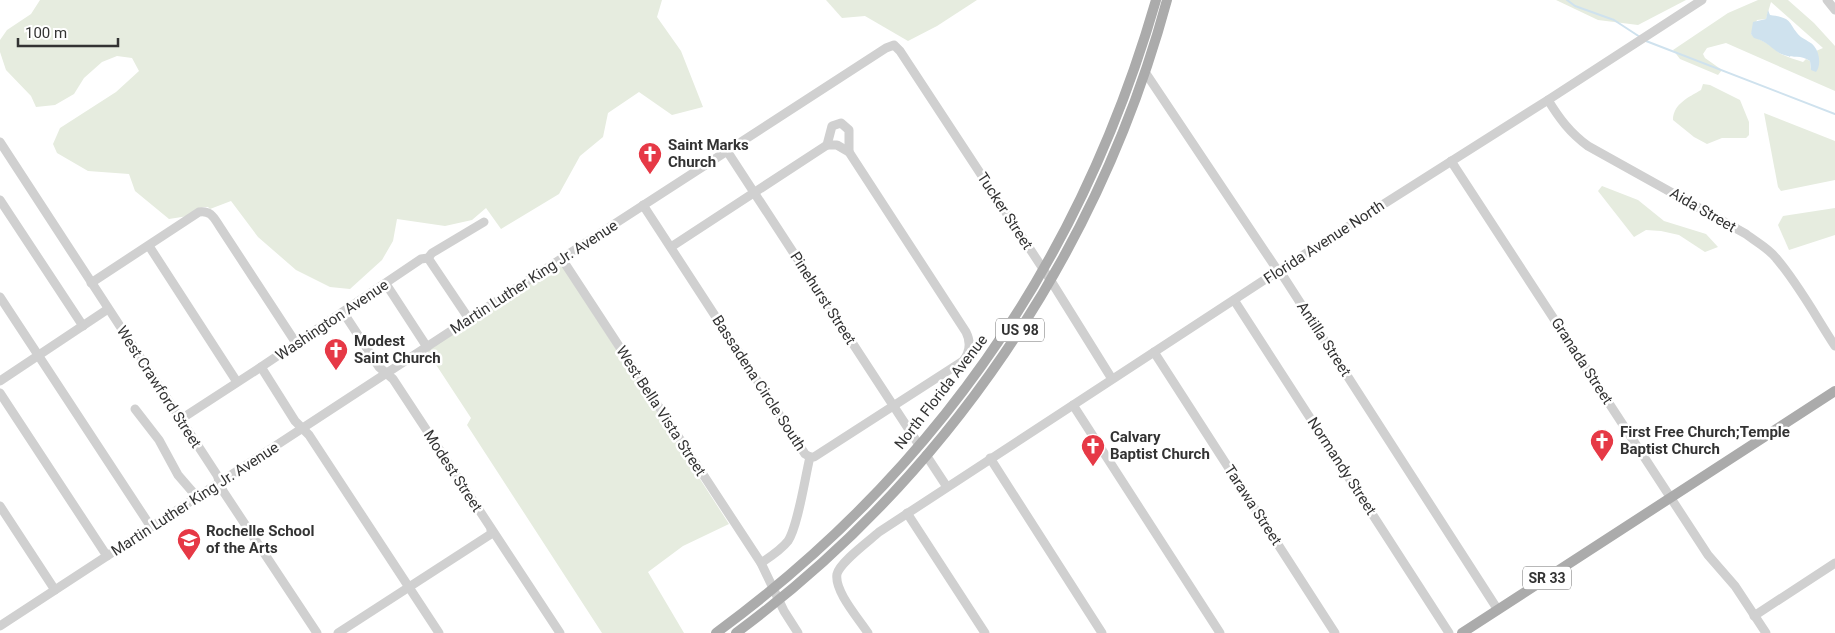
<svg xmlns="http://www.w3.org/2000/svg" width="1835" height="633" font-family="Roboto,sans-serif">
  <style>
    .green { fill: #e6ecdf; fill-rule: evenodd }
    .water { fill: #cfe2ee }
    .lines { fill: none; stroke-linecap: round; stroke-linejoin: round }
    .stream { stroke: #cfe2ee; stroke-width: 2 }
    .minor { stroke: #d0d0d0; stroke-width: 9 }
    .major { stroke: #ababab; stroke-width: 10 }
    .labels { text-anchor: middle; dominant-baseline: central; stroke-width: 5; stroke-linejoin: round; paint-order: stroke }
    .shield { fill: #fff; stroke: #707070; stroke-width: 1 }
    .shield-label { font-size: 14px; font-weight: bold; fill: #333 }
    .poi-label { font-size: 15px; font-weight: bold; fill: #333; stroke: #fff; text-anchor: start }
    .street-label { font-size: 15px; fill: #333; stroke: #fff }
  </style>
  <rect width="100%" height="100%" fill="#fff"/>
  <!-- green -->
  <g class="green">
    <path d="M40,0H662L657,17L681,51L703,107L672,115L639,92L608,113L603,137L580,156L559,194L501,229L486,208L472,220L445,226L397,219L393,241L382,260L350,289L330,287L296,270L258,237L231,201L210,209L208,207H203L188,216L169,219L135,191L129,174L88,171L57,153L53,144L60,128L116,92L139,71L132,58L117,56L102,62L84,78L74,94L55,105L36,107L31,96L6,70L0,52V40L7,30L31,14Z"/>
    <path d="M826,0H977L937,26L908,41L865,16L842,18Z"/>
    <path d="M1556,0H1686L1638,25L1598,20Z"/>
    <path d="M1758,0H1788L1814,23L1835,46V91L1726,43L1707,48L1703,54L1705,58L1722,70L1718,75L1680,59L1673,50L1728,13ZM1771,2L1823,48L1816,51L1818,54L1811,70L1810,61L1806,59L1803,62C1796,60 1788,57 1781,54C1776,51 1773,47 1768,44C1762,40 1757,39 1751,34L1757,20L1766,19Z"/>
    <path d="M1703,84L1710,85L1740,100L1749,122V135L1746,138H1722L1707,144L1694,137L1673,120C1673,104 1689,97 1701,90Z"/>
    <path d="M1764,113L1835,141V180L1781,191L1778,187Z"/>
    <path d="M1602,186L1638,200L1664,221L1706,234L1718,247L1705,252L1679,235L1661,231L1646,230L1634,237L1598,191Z"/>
    <path d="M1835,208V235L1789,250L1778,225L1783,216Z"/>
    <path d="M561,264L729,524L683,546L648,572L684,633H602L467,425L471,418L427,351Z"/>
  </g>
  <!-- water -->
  <path class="water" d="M1768,10L1770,15C1795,18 1787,24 1801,37C1805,40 1811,42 1814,46C1820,53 1821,66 1816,72L1811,70L1810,61C1800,54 1794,59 1784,55C1772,51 1770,42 1754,38L1751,34L1753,22L1766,19Z"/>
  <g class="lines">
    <!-- stream -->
    <g class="stream">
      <path d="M1567,0L1575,6L1614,20L1640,37"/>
      <path d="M1646,41L1835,114"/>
    </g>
    <!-- minor -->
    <g class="minor">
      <path d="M1827,0L1835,10"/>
      <path d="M1145,72L1278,271L1283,276L1498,610"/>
      <path d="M1548,100C1559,118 1570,133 1588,146L1746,234C1756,242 1768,248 1776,258C1799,285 1816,317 1835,346"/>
      <path d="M0,142L217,475L223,491L317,633"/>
      <path d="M827,145L832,126L841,123L849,130V152"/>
      <path d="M727,151L919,445"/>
      <path d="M1451,161L1708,555L1735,586L1766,633"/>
      <path d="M0,200L83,326"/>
      <path d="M643,205L805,454L810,457"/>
      <path d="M149,246L237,382"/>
      <path d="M671,247L827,145H837L849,152L966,332C971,342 970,352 963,361L814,457H810"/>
      <path d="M428,258L469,319"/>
      <path d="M562,259L761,563L784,611L798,633"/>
      <path d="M91,283L199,212C211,210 214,218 220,227L296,343"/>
      <path d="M386,284L427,347"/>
      <path d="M0,297L151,527"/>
      <path d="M1234,300L1449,633"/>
      <path d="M343,312L379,367L393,379L560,633"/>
      <path d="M1154,352L1335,633"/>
      <path d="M261,367L295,421L309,435L439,633"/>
      <path d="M0,381L108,309"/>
      <path d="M0,393L107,556"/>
      <path d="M1073,405L1220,633"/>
      <path d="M135,409L159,440L178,475L197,497"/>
      <path d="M181,419L261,367L421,259L428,258L432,253L484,222"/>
      <path d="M926,455L947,487"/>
      <path d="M990,458L1102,633"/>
      <path d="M0,506L55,590"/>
      <path d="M907,513L985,633"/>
      <path d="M761,563C770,557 781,550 788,541C798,526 805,477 810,457"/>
      <path d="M1754,616L1835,563"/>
      <path d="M0,626L619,221L886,48L894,45L900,51L1051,281L1112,379"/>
      <path d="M338,633L491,534V530"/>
      <path d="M868,633C859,619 834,591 837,574C840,562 869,541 879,532L1278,271L1548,100L1702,0"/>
    </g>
    <!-- major -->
    <g class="major">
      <path d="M716,633C934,473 1081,260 1156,0"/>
      <path d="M736,633C946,478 1099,252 1167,0"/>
      <path d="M1462,633L1835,391"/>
    </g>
  </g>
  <!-- icons -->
  <defs>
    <g id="church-pin" transform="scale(1.25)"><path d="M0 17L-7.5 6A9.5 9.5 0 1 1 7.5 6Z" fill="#e63946" stroke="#fff"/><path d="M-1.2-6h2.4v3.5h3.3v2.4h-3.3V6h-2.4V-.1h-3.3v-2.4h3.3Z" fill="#fff"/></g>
    <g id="school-pin" transform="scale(1.25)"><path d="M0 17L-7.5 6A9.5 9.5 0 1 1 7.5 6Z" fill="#e63946" stroke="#fff"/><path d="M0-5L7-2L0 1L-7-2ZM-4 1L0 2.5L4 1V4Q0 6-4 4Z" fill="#fff"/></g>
  </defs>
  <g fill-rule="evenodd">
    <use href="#church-pin" x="650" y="154"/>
    <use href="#church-pin" x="336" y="350"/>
    <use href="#church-pin" x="1602" y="441"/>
    <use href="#church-pin" x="1093" y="446"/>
    <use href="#school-pin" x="189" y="540"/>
  </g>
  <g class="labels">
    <!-- shield labels -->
    <g class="shield">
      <rect x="996" y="318.5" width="48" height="23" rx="4"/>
      <rect x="1523" y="566.5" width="48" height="23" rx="4"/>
    </g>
    <g class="shield-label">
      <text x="1020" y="330">US 98</text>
      <text x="1547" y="578">SR 33</text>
    </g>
    <!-- poi labels -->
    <g class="poi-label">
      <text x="668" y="145">Saint Marks<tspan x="668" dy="17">Church</tspan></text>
      <text x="354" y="341">Modest<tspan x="354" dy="17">Saint Church</tspan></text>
      <text x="1620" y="432">First Free Church;Temple<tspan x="1620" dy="17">Baptist Church</tspan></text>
      <text x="1110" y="437">Calvary<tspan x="1110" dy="17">Baptist Church</tspan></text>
      <text x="206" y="531">Rochelle School<tspan x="206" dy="17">of the Arts</tspan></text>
    </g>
    <!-- street labels -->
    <g class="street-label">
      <text transform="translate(1703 210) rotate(30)">Aida Street</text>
      <text transform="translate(1005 211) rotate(57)">Tucker Street</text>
      <text transform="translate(1324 242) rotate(-33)">Florida Avenue North</text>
      <text transform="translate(534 277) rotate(-33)">Martin Luther King Jr. Avenue</text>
      <text transform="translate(823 298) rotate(57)">Pinehurst Street</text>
      <text transform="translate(332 320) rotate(-34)">Washington Avenue</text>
      <text transform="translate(1324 339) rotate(57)">Antilla Street</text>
      <text transform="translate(1582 361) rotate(57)">Granada Street</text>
      <text transform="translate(759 383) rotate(57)">Bassadena Circle South</text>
      <text transform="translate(159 387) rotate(57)">West Crawford Street</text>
      <text transform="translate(941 392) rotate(-52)">North Florida Avenue</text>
      <text transform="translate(661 411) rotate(57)">West Bella Vista Street</text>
      <text transform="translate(1342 466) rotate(57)">Normandy Street</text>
      <text transform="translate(453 471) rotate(57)">Modest Street</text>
      <text transform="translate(195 499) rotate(-33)">Martin Luther King Jr. Avenue</text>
      <text transform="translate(1253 505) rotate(57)">Tarawa Street</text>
    </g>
  </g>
  <!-- scale -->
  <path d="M18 38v8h100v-8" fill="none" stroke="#333333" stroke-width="2.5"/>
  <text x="25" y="38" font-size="15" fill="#333333" stroke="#ffffff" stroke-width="4" paint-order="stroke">100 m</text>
</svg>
